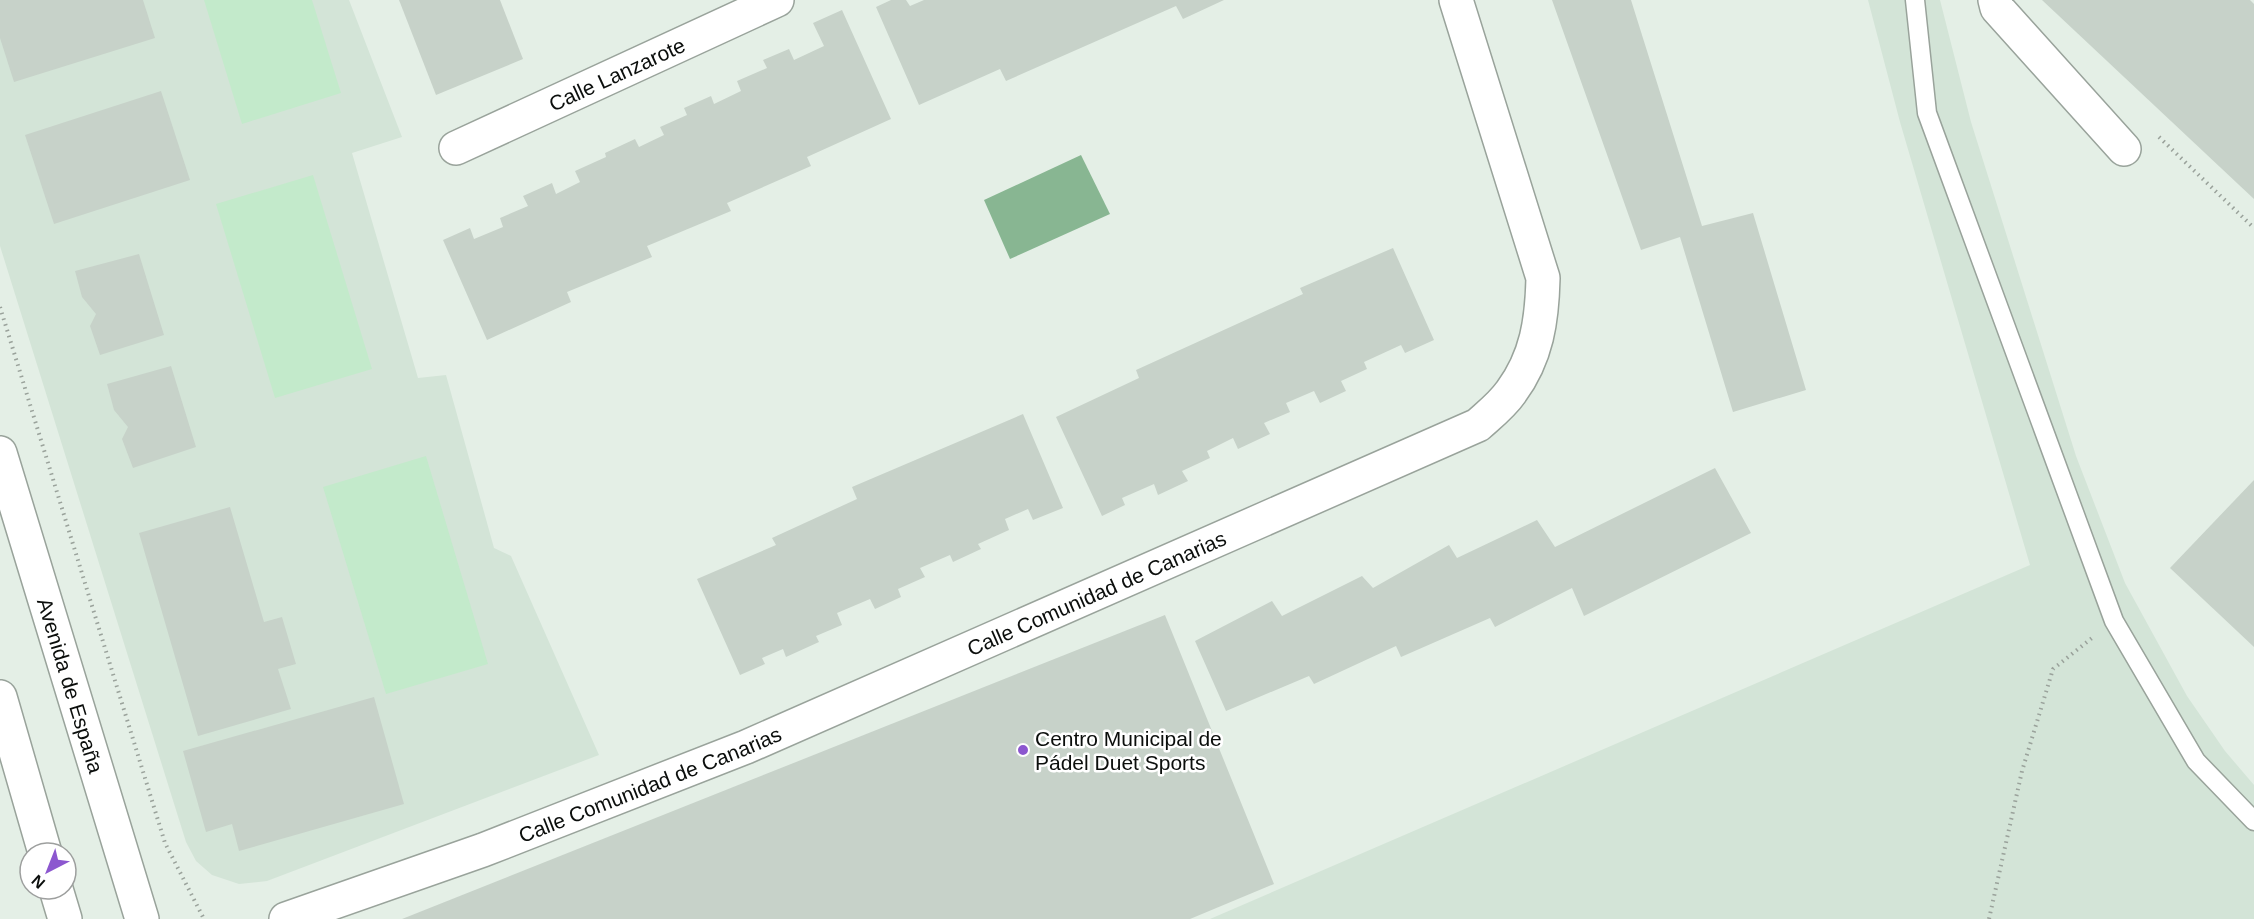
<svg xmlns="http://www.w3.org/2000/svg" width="2254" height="919" font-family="Arial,sans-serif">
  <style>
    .built { fill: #d3e4d7 }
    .green { fill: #c3eacb }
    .water { fill: #88b692 }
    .building { fill: #c7d2c9 }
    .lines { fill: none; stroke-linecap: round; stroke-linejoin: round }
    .service-casing { stroke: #99a39b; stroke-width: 21 }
    .minor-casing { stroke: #99a39b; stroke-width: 36 }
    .tertiary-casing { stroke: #99a39b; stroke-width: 36 }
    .path { stroke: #9aa29b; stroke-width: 4; stroke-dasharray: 1.5 4.5; stroke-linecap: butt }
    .service { stroke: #fff; stroke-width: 18 }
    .minor { stroke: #fff; stroke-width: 33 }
    .tertiary { stroke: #fff; stroke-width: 33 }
    .poi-dot { fill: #8c57cf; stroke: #fff; stroke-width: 2 }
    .labels { text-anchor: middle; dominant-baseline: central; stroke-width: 5; stroke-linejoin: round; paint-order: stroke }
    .street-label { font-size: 21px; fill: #0b0e0c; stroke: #fff }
    .poi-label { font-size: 21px; fill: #0b0e0c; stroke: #fff; text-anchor: start }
  </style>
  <rect width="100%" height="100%" fill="#e4efe6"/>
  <!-- built -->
  <g class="built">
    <path d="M0,0H349L402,137L352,153L418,378L446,375L494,548L511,556L599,755L267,881L239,884L212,875L196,861L186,842L0,246Z"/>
    <path d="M1868,0H1940L1971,122L2076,456L2125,583L2187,696L2225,751L2254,785V919H1210L2030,565L1900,122Z"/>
  </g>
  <!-- green -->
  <g class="green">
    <path d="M204,0H312L341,93L242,124Z"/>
    <path d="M313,175L372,369L275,398L216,204Z"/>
    <path d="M426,456L488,664L386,694L323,487Z"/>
  </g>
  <!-- water -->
  <path class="water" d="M1081,155L1110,214L1010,259L984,200Z"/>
  <!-- building -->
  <g class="building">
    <path d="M0,0H143L155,38L14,82L0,38Z"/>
    <path d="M399,0H500L523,59L436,95Z"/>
    <path d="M891,0H906L910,6L924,0H1224L1183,19L1176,6L1006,81L1000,69L919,105L876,7Z"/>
    <path d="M1552,0H1631L1702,226L1753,213L1806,390L1733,412L1680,237L1641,250Z"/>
    <path d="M2042,0H2250L2254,4V199Z"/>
    <path d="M842,10L891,119L807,157L811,166L727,203L731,211L647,246L652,257L567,292L571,302L487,340L443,240L470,228L474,239L503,227L500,218L528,206L523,196L552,183L556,194L580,182L575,171L606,157L605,153L635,139L639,147L664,135L660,127L687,115L684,108L711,96L714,104L741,91L737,81L767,68L763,60L789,49L794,60L824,46L813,23Z"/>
    <path d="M161,91L190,180L54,224L25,135Z"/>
    <path d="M1393,248L1434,340L1405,353L1401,345L1364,362L1367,369L1341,381L1346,391L1320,403L1314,391L1286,403L1290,412L1264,423L1270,434L1238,449L1233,438L1207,451L1210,458L1182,471L1188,481L1158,495L1154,484L1122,498L1125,505L1102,516L1056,417L1139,378L1136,370L1303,294L1300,288Z"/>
    <path d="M139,254L164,335L100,355L90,326L96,314L82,297L75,271Z"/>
    <path d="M171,366L196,447L133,468L122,439L128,427L114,410L107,384Z"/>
    <path d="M1023,414L1063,508L1033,520L1028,509L1005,519L1009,530L978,544L981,549L953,562L950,555L920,568L925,577L898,589L901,597L875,609L870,599L837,613L842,625L816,636L819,642L786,657L783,649L762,658L765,664L740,675L697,579L776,545L772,538L857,499L852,487Z"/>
    <path d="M1715,468L1751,533L1584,616L1572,588L1495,627L1490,618L1401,657L1396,646L1314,684L1309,676L1226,711L1195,641L1272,601L1282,616L1362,576L1373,588L1449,545L1457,558L1537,520L1555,547Z"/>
    <path d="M2254,480V647L2170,568Z"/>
    <path d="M230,507L264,622L282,617L296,664L278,669L291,709L198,736L139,533Z"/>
    <path d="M1165,615L1274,884L1190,919H402Z"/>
    <path d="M374,697L404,804L239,851L232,824L206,832L183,751Z"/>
  </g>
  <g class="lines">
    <!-- service casing -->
    <g class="service-casing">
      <path id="service" d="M1915,0L1927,113L2114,621L2196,761L2254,821"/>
    </g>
    <!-- minor casing -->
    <g class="minor-casing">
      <g id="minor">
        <path d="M1995,0L1997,8L2124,149"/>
        <path id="s1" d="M456,148L777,0"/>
        <path id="s2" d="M286,919L483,850L746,747L1478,425C1489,415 1502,405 1511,392C1537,357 1542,320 1543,278L1456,0"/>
      </g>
    </g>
    <!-- tertiary casing -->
    <g class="tertiary-casing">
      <g id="tertiary">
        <path id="s3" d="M0,453L142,919"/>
        <path d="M0,697L45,853"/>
        <path d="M56,889L65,919"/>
      </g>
    </g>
    <!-- path -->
    <g class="path">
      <path d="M2159,137L2254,228"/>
      <path d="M0,307L165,843L204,919"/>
      <path d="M1989,919L2022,771L2053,669L2092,638"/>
    </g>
    <!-- service -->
    <use href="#service" class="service"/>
    <!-- minor -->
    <use href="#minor" class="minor"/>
    <!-- tertiary -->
    <use href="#tertiary" class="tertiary"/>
  </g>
  <!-- markers -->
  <circle class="poi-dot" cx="1023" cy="750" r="6"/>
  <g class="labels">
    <!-- street labels -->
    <g class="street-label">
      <text stroke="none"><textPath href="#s1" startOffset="177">Calle Lanzarote</textPath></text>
      <text stroke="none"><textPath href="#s2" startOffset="874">Calle Comunidad de Canarias</textPath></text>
      <text stroke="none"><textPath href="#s3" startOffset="243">Avenida de España</textPath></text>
      <text stroke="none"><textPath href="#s2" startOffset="388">Calle Comunidad de Canarias</textPath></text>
    </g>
    <!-- poi labels -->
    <g class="poi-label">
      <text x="1035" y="738">Centro Municipal de<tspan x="1035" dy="24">Pádel Duet Sports</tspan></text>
    </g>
  </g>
  <!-- north arrow -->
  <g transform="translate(48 871) rotate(222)"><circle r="28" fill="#ffffff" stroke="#9d9f9e" stroke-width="1.5"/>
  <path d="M0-4.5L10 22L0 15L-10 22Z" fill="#8c57cf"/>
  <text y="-9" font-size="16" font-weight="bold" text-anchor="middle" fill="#0b0e0c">N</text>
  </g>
</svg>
